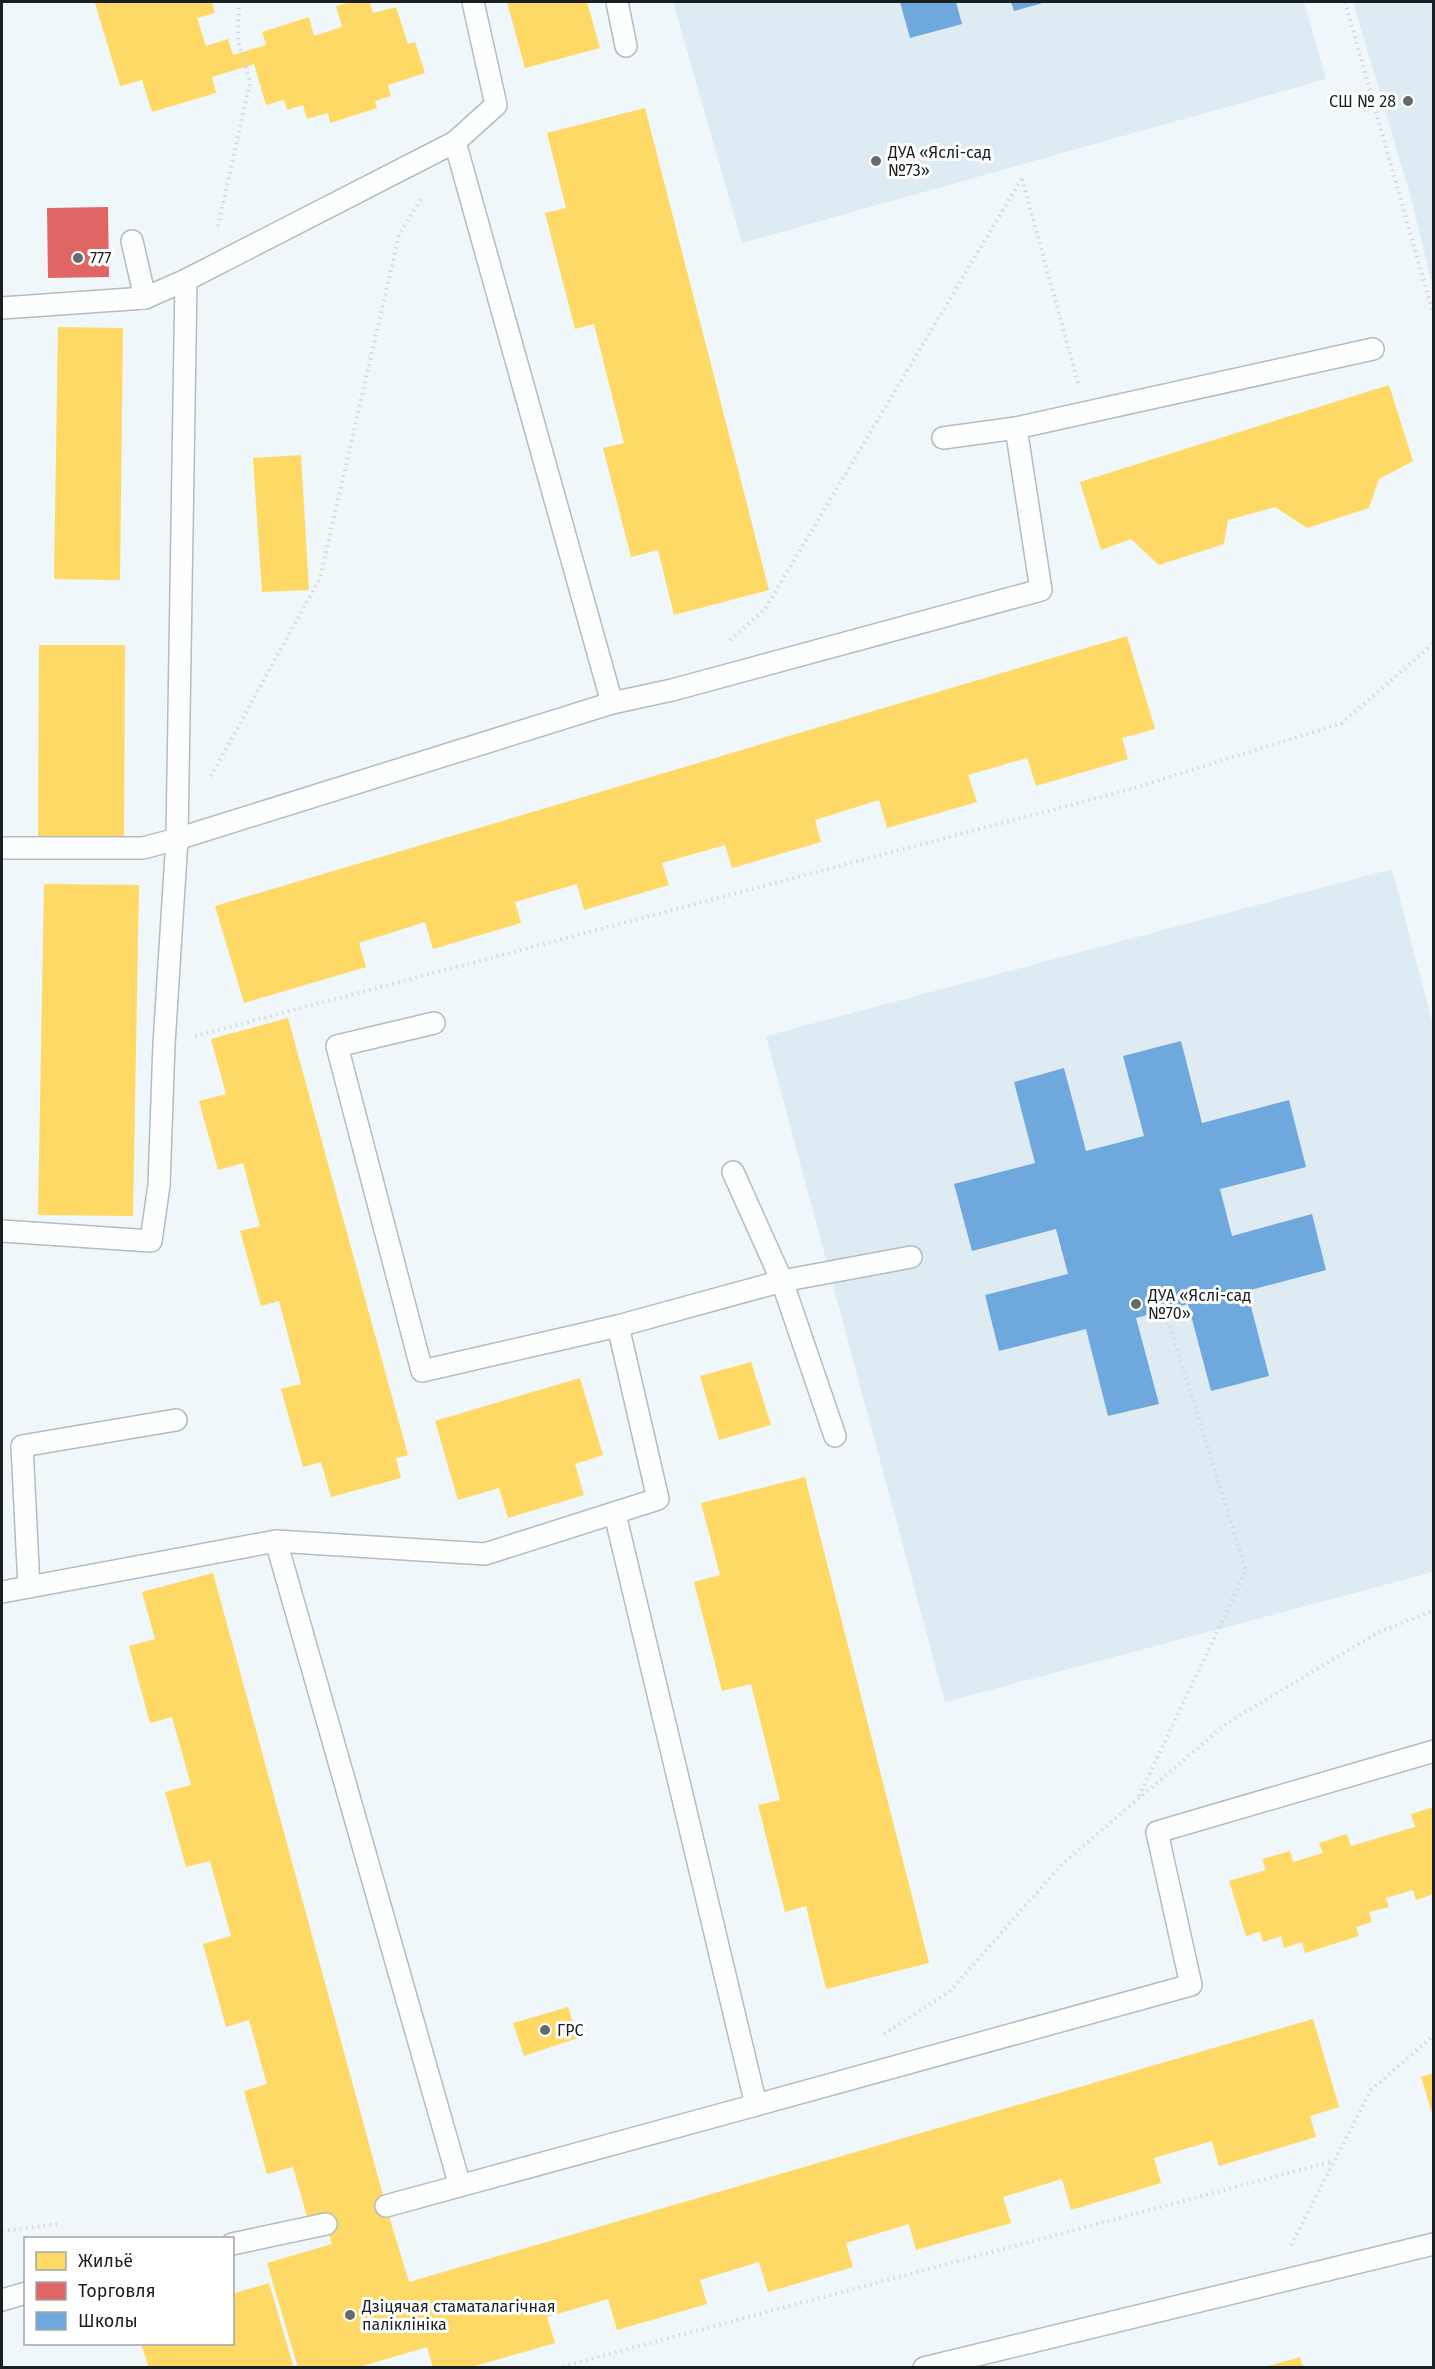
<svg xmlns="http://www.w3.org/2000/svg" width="1435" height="2369" font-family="'Fira Sans',sans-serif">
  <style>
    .built { fill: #deebf2 }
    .homes { fill: #ffd966 }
    .shops { fill: #e06666 }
    .schools { fill: #6fa8dc }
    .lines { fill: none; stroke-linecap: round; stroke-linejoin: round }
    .service-casing { stroke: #b6bbbe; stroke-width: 24 }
    .path { stroke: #d5d7d9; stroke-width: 4; stroke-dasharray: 1.5 4.5; stroke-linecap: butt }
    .service { stroke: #fdfefe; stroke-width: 21 }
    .poi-dot { fill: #656b6d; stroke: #fff; stroke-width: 2 }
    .labels { text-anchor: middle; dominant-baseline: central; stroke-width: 6; stroke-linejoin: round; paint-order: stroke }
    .poi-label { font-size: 16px; fill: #1a1f21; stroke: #fff; text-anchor: start }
  </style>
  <rect width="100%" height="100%" fill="#f0f7fa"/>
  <!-- built -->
  <g class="built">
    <path d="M673,2H1304L1326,79L742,243Z"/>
    <path d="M1353,2H1433V289L1412,201Z"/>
    <path d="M1392,869L1433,1025V1572L945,1702L766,1036Z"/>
  </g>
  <!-- homes -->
  <g class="homes">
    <path d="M101,2H212L215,13L197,18L206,46L228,39L233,55L266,45L262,32L309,17L314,36L342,27L336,6L352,2H370L373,13L396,7L408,44L415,42L425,73L388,85L391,96L375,101L377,108L330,123L328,113L307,119L303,105L287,110L284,100L266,105L254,64L212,77L216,93L152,112L142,80L120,86L95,3Z"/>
    <path d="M507,2H587L600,48L525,68Z"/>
    <path d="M645,108L769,590L674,615L658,550L631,557L603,448L624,443L594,324L575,329L545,213L566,208L547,133Z"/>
    <path d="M58,327L123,328L120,580L54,579Z"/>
    <path d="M1389,385L1413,461L1379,479L1369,508L1307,528L1275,507L1228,520L1224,544L1159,565L1131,539L1101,550L1080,482Z"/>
    <path d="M301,455L309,590L262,592L253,458Z"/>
    <path d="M1127,636L1155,729L1122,738L1128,759L1036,786L1027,758L968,775L977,802L887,828L879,800L815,820L821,842L732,868L725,845L662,863L669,885L584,910L577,884L515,902L521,923L433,949L425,922L359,943L366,967L244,1003L215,906Z"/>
    <path d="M39,645H125L124,840H38Z"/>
    <path d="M44,884L139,885L133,1216L38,1215Z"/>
    <path d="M288,1018L408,1455L396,1458L401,1478L331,1497L321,1462L303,1467L281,1389L301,1384L279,1301L261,1306L240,1231L260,1226L243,1163L218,1170L199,1101L226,1094L211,1039Z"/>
    <path d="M751,1362L771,1425L719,1440L700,1376Z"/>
    <path d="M580,1378L603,1455L575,1464L584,1495L508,1518L499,1488L458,1500L435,1421Z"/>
    <path d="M805,1477L929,1963L826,1989L806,1906L785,1912L758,1805L780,1800L751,1684L722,1691L694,1582L720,1575L701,1503Z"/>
    <path d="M213,1573L386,2206L409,2282L1313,2019L1339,2107L1310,2116L1316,2137L1219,2166L1212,2141L1154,2158L1161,2183L1071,2210L1062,2179L1003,2197L1011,2223L916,2250L909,2224L846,2243L853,2267L768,2292L759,2262L700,2280L707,2304L617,2330L608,2299L547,2317L555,2343L468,2368H433L427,2347L356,2368H298L267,2263L332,2244L326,2224L308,2220L293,2167L267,2174L244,2091L267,2084L249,2020L226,2027L203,1944L231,1936L210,1861L186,1867L165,1792L191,1785L172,1717L150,1723L129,1646L155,1639L142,1592Z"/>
    <path d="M1434,1807V1894L1416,1900L1413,1890L1386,1898L1389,1907L1369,1912L1372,1922L1356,1927L1359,1936L1305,1953L1302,1942L1284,1948L1281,1936L1263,1942L1260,1932L1246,1936L1229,1881L1266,1870L1262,1859L1290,1851L1293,1862L1323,1853L1319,1843L1347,1834L1351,1846L1415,1827L1411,1814Z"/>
    <path d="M568,2007L578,2038L524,2056L513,2023Z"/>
    <path d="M1434,2073V2116H1433L1421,2077Z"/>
    <path d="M269,2283L294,2368H149L141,2344H232V2294Z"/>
    <path d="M1300,2357L1303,2368H1265V2367Z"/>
  </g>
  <!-- shops -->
  <path class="shops" d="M108,207L109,277L48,278L47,208Z"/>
  <!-- schools -->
  <g class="schools">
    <path d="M900,2H956L962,24L910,38Z"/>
    <path d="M1011,2H1046L1014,11Z"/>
    <path d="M1181,1041L1202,1123L1289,1100L1306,1167L1220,1189L1232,1236L1312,1214L1326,1270L1247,1291L1269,1376L1211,1391L1188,1304L1136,1318L1159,1404L1108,1416L1086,1329L999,1351L985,1295L1068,1274L1056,1229L972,1251L954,1184L1035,1163L1014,1082L1064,1068L1086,1151L1144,1136L1123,1056Z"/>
  </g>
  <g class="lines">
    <!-- service casing -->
    <g class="service-casing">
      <g id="service">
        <path d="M473,2L496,105L455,142L612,703"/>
        <path d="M617,2L626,46"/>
        <path d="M132,241L145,298"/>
        <path d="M2,308L145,298L186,280L455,142"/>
        <path d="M943,438L1016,428"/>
        <path d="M2,848H143L177,839L612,703L672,690L1041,590L1016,428L1373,349"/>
        <path d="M733,1172L782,1281L911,1257"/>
        <path d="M2,1231L151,1241L159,1185L164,1044L177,839L186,280"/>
        <path d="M618,1326L782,1281L835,1436"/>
        <path d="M276,1541L485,1554L658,1499L618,1326L422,1371L337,1046L434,1023"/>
        <path d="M29,1587L22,1446L176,1420"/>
        <path d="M2,1592L276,1541L460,2186"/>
        <path d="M756,2105L1191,1985L1157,1832L1434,1751"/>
        <path d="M386,2206L756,2105L615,1514"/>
        <path d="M232,2244L326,2224"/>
        <path d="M2,2300L26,2293"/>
        <path d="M924,2368L1434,2244"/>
      </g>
    </g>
    <!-- path -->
    <g class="path">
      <path d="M1345,2L1434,317"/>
      <path d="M1022,179L1078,383"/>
      <path d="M218,226L250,82L238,41L239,2"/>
      <path d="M730,640L765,609L1022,178"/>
      <path d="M211,776L320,578L399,235L422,197"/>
      <path d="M195,1036L1131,789L1342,723L1434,643"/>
      <path d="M1139,1796L1246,1571L1165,1310"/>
      <path d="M884,2034L950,1991L1062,1864L1227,1723L1377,1633L1434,1610"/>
      <path d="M2,2231L59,2224"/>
      <path d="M1291,2245L1371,2090L1434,2035"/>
      <path d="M557,2368L1333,2161"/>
    </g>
    <!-- service -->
    <use href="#service" class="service"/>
  </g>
  <!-- markers -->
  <g class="poi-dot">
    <circle cx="1408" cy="101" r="6"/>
    <circle cx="876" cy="161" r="6"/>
    <circle cx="78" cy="258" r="6"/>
    <circle cx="1136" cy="1304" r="6"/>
    <circle cx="545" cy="2030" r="6"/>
    <circle cx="350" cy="2315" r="6"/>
  </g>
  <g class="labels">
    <!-- poi labels -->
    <g class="poi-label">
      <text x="1396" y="101" text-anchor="end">СШ № 28</text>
      <text x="888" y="152">ДУА «Яслі-сад<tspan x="888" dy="18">№73»</tspan></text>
      <text x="90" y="258">777</text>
      <text x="1148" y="1295">ДУА «Яслі-сад<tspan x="1148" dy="18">№70»</tspan></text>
      <text x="557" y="2030">ГРС</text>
      <text x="362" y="2306">Дзіцячая стаматалагічная<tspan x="362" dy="18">паліклініка</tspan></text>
    </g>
  </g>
  <!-- border -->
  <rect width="1435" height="2369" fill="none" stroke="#1a1f21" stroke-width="6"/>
  <!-- legend -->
  <rect x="24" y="2237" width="210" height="108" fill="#ffffff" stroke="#a3a5a6" stroke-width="1.5"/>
  <rect x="36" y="2252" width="30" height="18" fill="#ffd966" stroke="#a3a5a6" stroke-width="1.5"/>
  <text x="78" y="2267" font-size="18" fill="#1a1f21">Жильё</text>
  <rect x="36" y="2282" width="30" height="18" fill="#e06666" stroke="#a3a5a6" stroke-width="1.5"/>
  <text x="78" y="2297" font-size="18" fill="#1a1f21">Торговля</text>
  <rect x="36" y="2312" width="30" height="18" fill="#6fa8dc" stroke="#a3a5a6" stroke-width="1.5"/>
  <text x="78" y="2327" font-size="18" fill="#1a1f21">Школы</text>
</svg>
